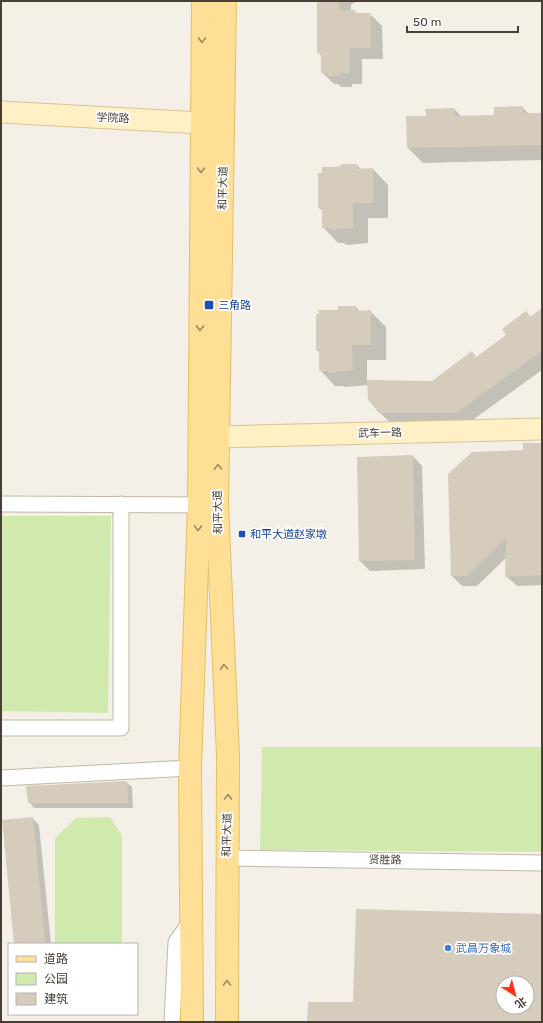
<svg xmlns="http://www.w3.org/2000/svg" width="543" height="1023" font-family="Rubik,'Noto Sans SC',sans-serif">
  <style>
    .green { fill: #d0eaae }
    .shadow { fill: #0003 }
    .building { fill: #d6ccbc; fill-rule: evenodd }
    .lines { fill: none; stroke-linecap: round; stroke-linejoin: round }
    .street-casing { stroke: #c0b8a9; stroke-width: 17 }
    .secondary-casing { stroke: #d6c495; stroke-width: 23 }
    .primary-casing { stroke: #e8be61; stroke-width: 24 }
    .street { stroke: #fff; stroke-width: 15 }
    .secondary { stroke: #fff0c6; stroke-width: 21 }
    .primary { stroke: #ffdf95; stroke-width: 22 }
    .oneway { stroke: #9a8861 }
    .transit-dot { fill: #1a4fb4; stroke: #fff; stroke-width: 1.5 }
    .shop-dot { fill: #3f7fe0; stroke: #fff; stroke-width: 1.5 }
    .labels { text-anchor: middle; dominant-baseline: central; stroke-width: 3.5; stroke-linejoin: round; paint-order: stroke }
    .street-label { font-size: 11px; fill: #484036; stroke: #fff }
    .transit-label { font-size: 11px; fill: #164399; stroke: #fff; text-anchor: start }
    .shop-label { font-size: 11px; fill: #366cbe; stroke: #fff; text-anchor: start }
  </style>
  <rect width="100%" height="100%" fill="#f4f0e7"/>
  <!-- green -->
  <g class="green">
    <path d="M1,516H111L108,713L1,711Z"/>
    <path d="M262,747H542V852L260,850Z"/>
    <path d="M110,817L122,835V944H55V838L76,818Z"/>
  </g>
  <!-- shadow -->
  <g class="shadow">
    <path d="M318,1H356L351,5V11H354L358,14H370L382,26L383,59H362V84H352V87H341L338,84H334L322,72V56L318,52Z"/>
    <path d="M522,107L529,114H542V160L423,163L408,148L427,117L454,109L461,116H495Z"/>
    <path d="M357,165L361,169H373L388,185V218H368V243L347,245L344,243H338L323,227V211L319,208L323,168Z"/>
    <path d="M356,307L360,312L370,311L386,327V360H367V381L432,382L472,353L477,358L508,336L526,312L531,317L542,309V370L467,424H392L380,413L369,385L345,387L343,386H335L320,370V353L317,350L339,311Z"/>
    <path d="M542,444V585L517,586L506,576L507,557L477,586H462L452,576L524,451Z"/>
    <path d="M413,456L422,466L425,569L370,571L360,561Z"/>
    <path d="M126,782L132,787L133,808H34L29,802Z"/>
    <path d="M32,818L39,825L51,944H15L3,821Z"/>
  </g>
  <!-- building -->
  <g class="building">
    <path d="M317,1H339V10H355V13H371V48H350V73H340V76H328V73H321V53H317Z"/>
    <path d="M523,106V113H542V145L407,148L406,116H426L425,109L454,108L455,116L494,115V107Z"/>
    <path d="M341,164H357V169L373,168V203H353V228L330,230V228H322V208H318V173H322V167H341Z"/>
    <path d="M338,306H356V311L371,310V345H352L353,370L328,373V371H319V350H316V314H319L318,310H338Z"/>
    <path d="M542,308V351L456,413H379L368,400L367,380L432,381L472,351L476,357L506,335L502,329L526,311L530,317Z"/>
    <path d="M523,443H542V575L505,577L506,538L467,576H451L448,474L472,452L523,450Z"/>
    <path d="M413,455L415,560L359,561L357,457Z"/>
    <path d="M127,781L128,803H28L26,786Z"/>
    <path d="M33,817L45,942L14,944L2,820Z"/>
    <path d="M356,909L542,914V1022H307L308,1002H353ZM503,983H527V1007H503Z"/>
  </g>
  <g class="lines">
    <!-- street casing -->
    <g class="street-casing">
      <g id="street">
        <path d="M1,504L208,505"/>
        <path d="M1,728H121V504"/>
        <path d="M1,778L190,768"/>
        <path d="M227,858L542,863"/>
        <path d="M172,1022L176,942L191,921"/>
      </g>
    </g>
    <!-- secondary casing -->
    <g class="secondary-casing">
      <g id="secondary">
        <path d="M1,112L220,124"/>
        <path d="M218,437L542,429"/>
      </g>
    </g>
    <!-- primary casing -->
    <g class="primary-casing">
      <g id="primary">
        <path d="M225,1L217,505L228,756L227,1022"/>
        <path d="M192,1022L190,768L199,505L203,1"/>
      </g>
    </g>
    <!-- street -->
    <use href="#street" class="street"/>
    <!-- secondary -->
    <use href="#secondary" class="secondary"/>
    <!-- primary -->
    <use href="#primary" class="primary"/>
  </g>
  <!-- one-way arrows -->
  <defs><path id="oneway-chevron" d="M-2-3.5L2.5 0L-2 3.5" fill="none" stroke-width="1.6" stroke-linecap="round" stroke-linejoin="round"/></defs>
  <g class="oneway">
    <use href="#oneway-chevron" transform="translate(202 40) rotate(91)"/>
    <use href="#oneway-chevron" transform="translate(201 170) rotate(91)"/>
    <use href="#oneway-chevron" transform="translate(200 328) rotate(91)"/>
    <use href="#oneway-chevron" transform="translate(218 467) rotate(-89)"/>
    <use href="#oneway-chevron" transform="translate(198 528) rotate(92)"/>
    <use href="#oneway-chevron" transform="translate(224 667) rotate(-93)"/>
    <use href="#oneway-chevron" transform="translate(228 797) rotate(-89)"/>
    <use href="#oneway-chevron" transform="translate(227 983) rotate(-90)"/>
  </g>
  <!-- markers -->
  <g class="transit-dot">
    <rect x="204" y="300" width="10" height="10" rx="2"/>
    <rect x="238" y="530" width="8" height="8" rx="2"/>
  </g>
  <circle class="shop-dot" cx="448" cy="948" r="4"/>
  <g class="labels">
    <!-- street labels -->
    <g class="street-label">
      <text transform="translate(113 118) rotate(3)">学院路</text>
      <text transform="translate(223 188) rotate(-89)">和平大道</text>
      <text transform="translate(380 433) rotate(-1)">武车一路</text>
      <text transform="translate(218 512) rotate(-91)">和平大道</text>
      <text transform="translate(227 835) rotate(-89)">和平大道</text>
      <text transform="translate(385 860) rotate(1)">贤胜路</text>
    </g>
    <!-- transit labels -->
    <g class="transit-label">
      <text x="218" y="305">三角路</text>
      <text x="250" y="534">和平大道赵家墩</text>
    </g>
    <!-- shop labels -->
    <g class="shop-label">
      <text x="456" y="948">武昌万象城</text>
    </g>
  </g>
  <!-- border -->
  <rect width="543" height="1023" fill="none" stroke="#484036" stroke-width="4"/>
  <!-- legend -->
  <rect x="8" y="943" width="130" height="72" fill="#ffffff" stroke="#b6b3af"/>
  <rect x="16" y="956" width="20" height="6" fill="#ffdf95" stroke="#b6b3af"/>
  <text x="44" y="963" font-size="12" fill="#484036">道路</text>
  <rect x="16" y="973" width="20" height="12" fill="#d0eaae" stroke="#b6b3af"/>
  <text x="44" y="983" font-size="12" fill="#484036">公园</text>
  <rect x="16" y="993" width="20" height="12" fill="#d6ccbc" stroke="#b6b3af"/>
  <text x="44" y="1003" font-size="12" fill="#484036">建筑</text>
  <!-- north arrow -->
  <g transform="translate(515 995) rotate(144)"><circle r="19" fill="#ffffff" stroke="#b6b3af"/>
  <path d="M0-3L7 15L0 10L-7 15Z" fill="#ff3313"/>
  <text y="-6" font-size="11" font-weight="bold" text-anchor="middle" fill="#484036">北</text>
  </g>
  <!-- scale -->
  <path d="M407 26v6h111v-6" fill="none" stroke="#484036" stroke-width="2"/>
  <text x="413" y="26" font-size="12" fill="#484036" stroke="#ffffff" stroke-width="3" paint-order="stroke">50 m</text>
</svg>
